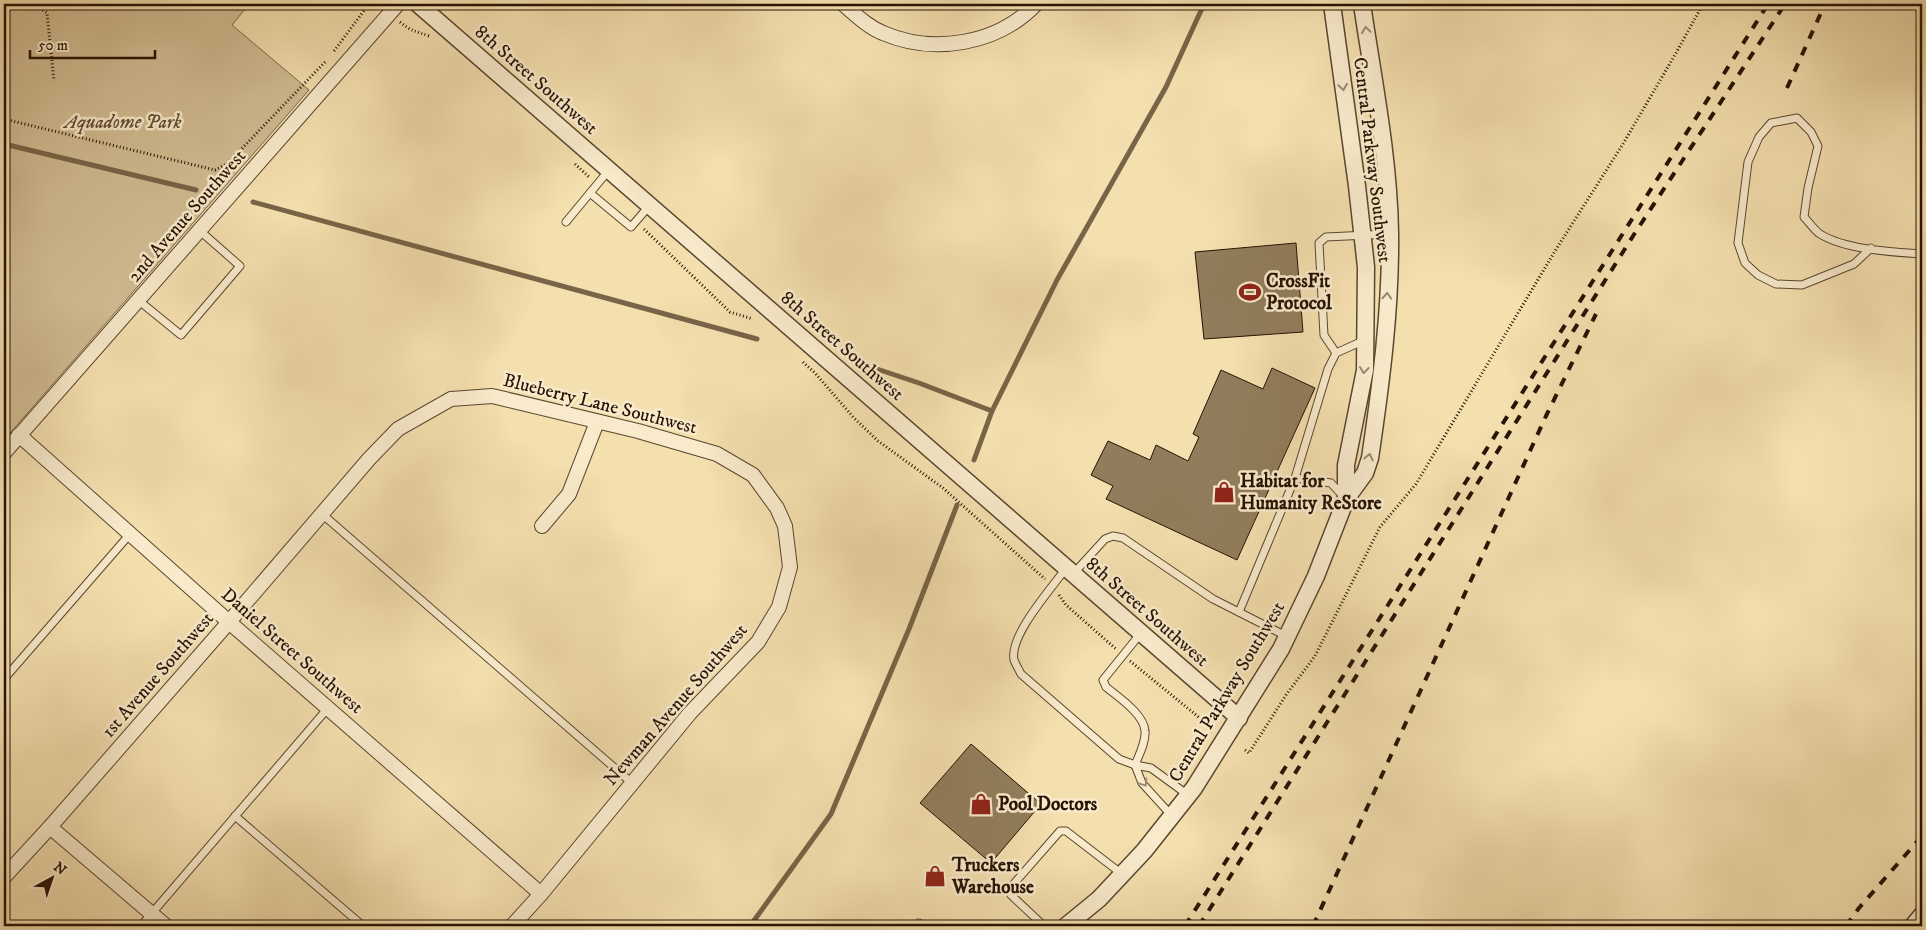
<svg xmlns="http://www.w3.org/2000/svg" width="1926" height="930" font-family="'IM FELL DW Pica',serif">
  <style>
    .green { fill: #d1bc92; stroke: #7c684a }
    .lines { fill: none; stroke-linecap: round; stroke-linejoin: round }
    .stream { stroke: #786447; stroke-width: 5 }
    .building { fill: #917d5c; stroke: #261303 }
    .service-casing { stroke: #5a462e; stroke-width: 9 }
    .minor-casing { stroke: #5a462e; stroke-width: 16 }
    .tertiary-casing { stroke: #5a462e; stroke-width: 19 }
    .path { stroke: #261303; stroke-width: 3; stroke-dasharray: 1 2.5; stroke-linecap: butt }
    .service { stroke: #f8eacb; stroke-width: 7 }
    .minor { stroke: #f8eacb; stroke-width: 14 }
    .tertiary { stroke: #f8eacb; stroke-width: 16 }
    .rail { stroke: #261303; stroke-width: 4; stroke-dasharray: 9 9; stroke-linecap: butt }
    .oneway { stroke: #9a8971 }
    .labels { text-anchor: middle; dominant-baseline: central; stroke-width: 5; stroke-linejoin: round; paint-order: stroke }
    .street-label { font-size: 19px; fill: #261303; stroke: #f8eacb }
    .park-label { font-size: 19px; font-style: italic; fill: #624e35; stroke: #f8eacb }
    .poi-label { font-size: 19px; font-weight: bold; fill: #261303; stroke: #f8eacb; text-anchor: start }
  </style>
  <rect width="100%" height="100%" fill="#f4dfaf"/>
  <filter id="stains"><feTurbulence type="fractalNoise" baseFrequency=".004" numOctaves="4"/><feColorMatrix values="0 0 0 0 .2 0 0 0 0 .09 0 0 0 0 .02 0 0 0 .5 -.17"/></filter>
  <radialGradient id="worn" r=".72"><stop offset=".6" stop-color="#630" stop-opacity="0"/><stop offset="1" stop-color="#630" stop-opacity=".3"/></radialGradient>
  <!-- green -->
  <path class="green" d="M4,4H249L232,25L309,90L4,440Z"/>
  <g class="lines">
    <!-- stream -->
    <g class="stream">
      <path d="M4,144L196,190"/>
      <path d="M253,202L757,339"/>
      <path d="M862,364L919,383L992,411"/>
      <path d="M974,460L992,411L1057,280L1166,87L1204,4"/>
      <path d="M750,926L831,814L909,629L957,505"/>
    </g>
  </g>
  <!-- building -->
  <g class="building">
    <path d="M1296,243L1303,332L1204,339L1195,252Z"/>
    <path d="M1272,368L1315,388L1237,560L1106,499L1113,486L1091,475L1108,441L1150,460L1156,445L1188,461L1199,437L1193,434L1221,370L1263,389Z"/>
    <path d="M971,744L1041,804L991,863L920,803Z"/>
  </g>
  <g class="lines">
    <!-- service casing -->
    <g class="service-casing">
      <g id="service">
        <path d="M590,193L631,227L650,205"/>
        <path d="M566,222L609,170"/>
        <path d="M1871,248L1854,264L1802,285L1776,284L1758,275L1745,263L1738,243L1748,162L1759,137L1771,123L1797,118L1811,132L1818,146L1808,188L1804,217C1809,222 1814,230 1820,234C1846,250 1893,252 1922,254"/>
        <path d="M138,300L181,335L240,266L199,230"/>
        <path d="M1336,353L1324,335L1319,243L1326,237L1389,234"/>
        <path d="M1295,478L1331,483L1344,497"/>
        <path d="M322,514L632,783"/>
        <path d="M1066,568C1052,588 1009,635 1014,660C1016,665 1019,670 1021,674L1119,759L1135,765C1139,755 1146,742 1145,731C1144,714 1118,697 1106,687L1103,680L1141,633"/>
        <path d="M1073,574L1105,539L1113,536L1123,538L1213,599L1286,636"/>
        <path d="M1239,612L1295,478L1328,369L1336,353L1365,340"/>
        <path d="M4,679L130,534"/>
        <path d="M235,816L363,926"/>
        <path d="M1172,816L1142,783L1135,765L1151,768L1188,795"/>
        <path d="M919,923L922,926"/>
        <path d="M141,926L328,708"/>
        <path d="M1044,926L1011,895V887L1060,831H1066L1122,874"/>
      </g>
    </g>
    <!-- minor casing -->
    <g class="minor-casing">
      <g id="minor">
        <path d="M843,4C856,15 868,27 883,33C934,55 998,44 1036,4"/>
        <path d="M19,435L229,622L541,894"/>
        <path d="M4,453L398,4"/>
        <path d="M542,526L569,494L597,422"/>
        <path d="M50,827L166,926"/>
        <path d="M4,877L50,827L229,622L369,459L398,429L451,399L492,396L638,431L717,454L753,475L777,508L785,526L790,567L779,607L758,642L690,713L541,894L512,926"/>
      </g>
    </g>
    <!-- tertiary casing -->
    <g class="tertiary-casing">
      <g id="tertiary">
        <path d="M418,4L1239,718"/>
        <path d="M1332,4L1357,186L1366,267L1365,370L1346,465V499"/>
        <path d="M1066,926L1099,899L1144,851L1194,788L1281,649L1316,576L1346,499L1365,473L1370,458C1381,384 1391,308 1390,233C1389,157 1373,79 1362,4"/>
        <path d="M1913,926L1922,915"/>
      </g>
    </g>
    <!-- path -->
    <g class="path">
      <path d="M34,4L47,13L54,81"/>
      <path d="M400,22C412,32 416,31 429,36"/>
      <path d="M334,51L369,4"/>
      <path d="M4,119L215,170L227,164L325,62"/>
      <path d="M575,164L589,177"/>
      <path d="M644,229L730,312L753,319"/>
      <path d="M803,362L815,373L854,418L878,441L943,488L1045,579"/>
      <path d="M1059,595L1066,605L1116,649"/>
      <path d="M1130,661L1207,724"/>
      <path d="M1245,750L1249,753L1286,695L1315,656L1380,527L1416,484L1555,251L1623,144L1676,53L1703,4"/>
    </g>
    <!-- service -->
    <use href="#service" class="service"/>
    <!-- minor -->
    <use href="#minor" class="minor"/>
    <!-- tertiary -->
    <use href="#tertiary" class="tertiary"/>
    <!-- rail -->
    <g class="rail">
      <path d="M1787,88L1825,4"/>
      <path d="M1185,926L1768,4"/>
      <path d="M1199,926L1633,236L1785,4"/>
      <path d="M1313,926L1546,416L1596,314"/>
      <path d="M1846,926L1859,908L1922,836"/>
    </g>
  </g>
  <!-- one-way arrows -->
  <defs><path id="oneway-chevron" d="M-2-3.5L2.5 0L-2 3.5" fill="none" stroke-width="1.6" stroke-linecap="round" stroke-linejoin="round" transform="scale(1.25)"/></defs>
  <g class="oneway">
    <use href="#oneway-chevron" transform="translate(1366 30) rotate(-98)"/>
    <use href="#oneway-chevron" transform="translate(1343 87) rotate(82)"/>
    <use href="#oneway-chevron" transform="translate(1387 296) rotate(-87)"/>
    <use href="#oneway-chevron" transform="translate(1364 370) rotate(96)"/>
    <use href="#oneway-chevron" transform="translate(1369 457) rotate(-77)"/>
    <use href="#oneway-chevron" transform="translate(1144 783) rotate(56)"/>
  </g>
  <!-- icons -->
  <defs>
    <g id="stadium-bare" transform="scale(1.725)"><path d="M0-5a6.5 5 0 1 0 0 10a6.5 5 0 1 0 0-10ZM-3.5-1.8h7v3.6h-7Z" fill="#8f2418" stroke="#f8eacb" stroke-width="2.5" paint-order="stroke"/></g>
    <g id="shop-bare" transform="scale(1.725)"><path d="M-5-2.5h2.3a2.7 3.5 0 0 1 5.4 0H5L5.5 6h-11ZM-1.5-2.5h3a1.5 2.3 0 0 0-3 0Z" fill="#8f2418" stroke="#f8eacb" stroke-width="2.5" paint-order="stroke"/></g>
  </defs>
  <g fill-rule="evenodd">
    <use href="#stadium-bare" x="1250" y="292"/>
    <use href="#shop-bare" x="1224" y="492"/>
    <use href="#shop-bare" x="981" y="804"/>
    <use href="#shop-bare" x="935" y="876"/>
  </g>
  <g class="labels">
    <!-- street labels -->
    <g class="street-label">
      <text transform="translate(536 80) rotate(41)">8th Street Southwest</text>
      <text transform="translate(1372 160) rotate(83)">Central Parkway Southwest</text>
      <text transform="translate(187 216) rotate(-49)">2nd Avenue Southwest</text>
      <text transform="translate(842 346) rotate(41)">8th Street Southwest</text>
      <text transform="translate(600 404) rotate(14)">Blueberry Lane Southwest</text>
      <text transform="translate(1147 612) rotate(41)">8th Street Southwest</text>
      <text transform="translate(292 651) rotate(41)">Daniel Street Southwest</text>
      <text transform="translate(158 675) rotate(-49)">1st Avenue Southwest</text>
      <text transform="translate(1227 692) rotate(-59)">Central Parkway Southwest</text>
      <text transform="translate(676 705) rotate(-49)">Newman Avenue Southwest</text>
    </g>
    <!-- park labels -->
    <g class="park-label">
      <text x="123" y="122">Aquadome Park</text>
    </g>
    <!-- poi labels -->
    <g class="poi-label">
      <text x="1266" y="281">CrossFit<tspan x="1266" dy="22">Protocol</tspan></text>
      <text x="1240" y="481">Habitat for<tspan x="1240" dy="22">Humanity ReStore</tspan></text>
      <text x="998" y="804">Pool Doctors</text>
      <text x="952" y="865">Truckers<tspan x="952" dy="22">Warehouse</tspan></text>
    </g>
  </g>
  <!-- margin -->
  <rect width="1926" height="930" fill="none" stroke="#f4dfaf" stroke-width="20"/>
  <rect x="5" y="5" width="1916" height="920" fill="none" stroke="#261303" stroke-width="2.5"/>
  <rect x="10" y="10" width="1906" height="910" fill="none" stroke="#261303"/>
  <!-- north arrow -->
  <g transform="translate(52 878) rotate(40)" stroke="#f8eacb" stroke-width="4" paint-order="stroke">
  <path d="M0-4L9 19L0 12L-9 19Z" fill="#261303"/>
  <text y="-8" font-size="14" font-weight="bold" text-anchor="middle" fill="#261303">N</text>
  </g>
  <!-- scale -->
  <path d="M30 50v8h125v-8" fill="none" stroke="#261303" stroke-width="2.5"/>
  <text x="38" y="50" font-size="15" fill="#261303" stroke="#f8eacb" stroke-width="4" paint-order="stroke">50 m</text>
  <rect width="100%" height="100%" filter="url(#stains)"/>
  <rect width="100%" height="100%" fill="url(#worn)"/>
</svg>
